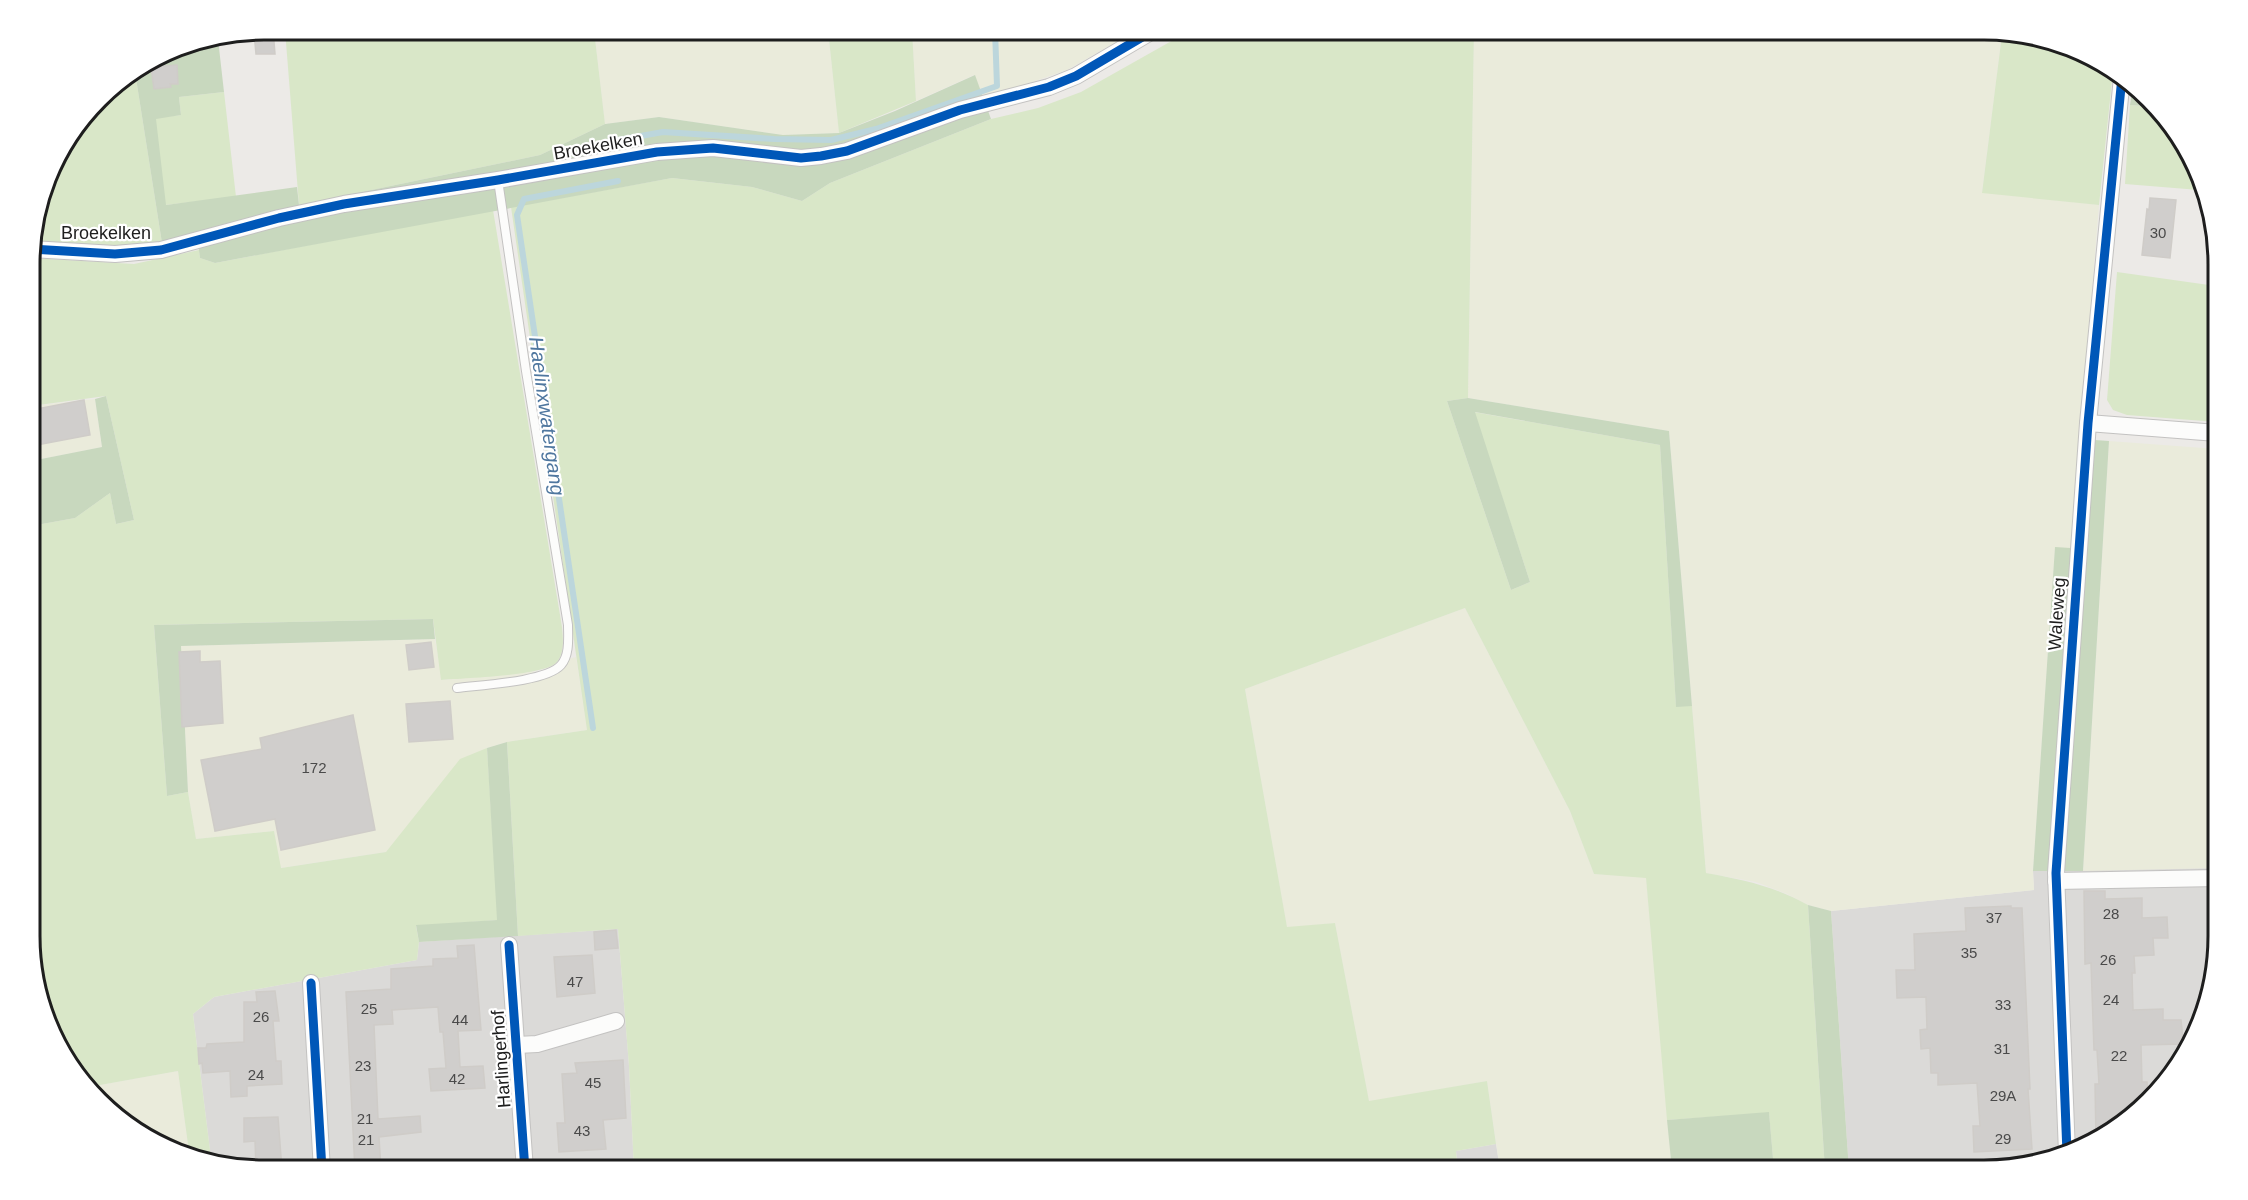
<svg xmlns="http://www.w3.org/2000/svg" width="2248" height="1200" font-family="Arial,sans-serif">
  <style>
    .residential { fill: #dbdad8 }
    .farmland { fill: #eaebdb }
    .grass { fill: #d9e7c8 }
    .forest { fill: #c8d8be }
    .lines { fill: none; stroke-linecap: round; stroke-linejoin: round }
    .stream { stroke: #bcd6dc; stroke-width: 6 }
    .building { fill: #d0cecc; stroke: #cfccc8; stroke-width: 1.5 }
    .service-casing { stroke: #c3c2c1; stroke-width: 10 }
    .minor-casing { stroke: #c3c2c1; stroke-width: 18 }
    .service { stroke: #fcfcfb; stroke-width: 8 }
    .minor { stroke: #fcfcfb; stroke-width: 16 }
    .cycleway-casing { stroke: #fff; stroke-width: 13 }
    .cycleway { stroke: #0057b8; stroke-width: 9 }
    .labels { text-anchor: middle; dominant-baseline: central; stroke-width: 4.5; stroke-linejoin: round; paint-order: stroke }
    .number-label { font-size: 15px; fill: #4a4a4a }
    .street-label { font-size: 18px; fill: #1e1e1e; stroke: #fff }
    .water-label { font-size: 20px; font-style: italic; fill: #4f779f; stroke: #fff }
    .rim { fill: none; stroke: #1e1e1e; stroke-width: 3 }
  </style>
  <rect width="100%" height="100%" fill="#eceae7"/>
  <!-- residential -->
  <g class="residential">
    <path d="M2218,868V936L2194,1040L2160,1090L2114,1131L2059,1158L1999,1170H1849L1831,911L2034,890L2033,871Z"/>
    <path d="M618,929L629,1066L634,1170H264L211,1158L193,1014L214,997L417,960L419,942Z"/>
    <path d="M1496,1144L1500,1170H1458L1456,1151Z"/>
  </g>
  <!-- farmland -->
  <g class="farmland">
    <path d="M594,30H828L839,133L783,135L659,117L605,124Z"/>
    <path d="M912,30H1137L1067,70L1021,86L983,97L974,75L916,101Z"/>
    <path d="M1474,30H1984L2002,34L1982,192L2099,205L2071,548H2055L2033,871L2034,890L1831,911L1808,905L1787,894L1756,882L1706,873L1669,431L1468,398Z"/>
    <path d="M95,399L102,447L31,461V406Z"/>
    <path d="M2109,441L2217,449V868L2083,871Z"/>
    <path d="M1465,608L1570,811L1594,874L1646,877L1672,1170H1500L1487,1081L1369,1102L1335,923L1287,928L1245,689Z"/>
    <path d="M435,639L442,680L542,671L557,662L576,657L587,730L507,742L487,748L386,852L280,868L274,831L196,839L188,792L181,646Z"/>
    <path d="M178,1071L189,1152L160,1146L89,1087Z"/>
  </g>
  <!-- grass -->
  <g class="grass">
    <path d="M285,30H594L605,124L540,155L299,205Z"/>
    <path d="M828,30H912L916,101L839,133Z"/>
    <path d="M1191,30H1474L1468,398L1447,401L1511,590L1530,582L1474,412L1660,445L1676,706H1692L1706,873C1744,880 1774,886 1808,905L1825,1170H1774L1769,1113L1667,1120L1646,878L1594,874L1570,811L1465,608L1245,689L1287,927L1335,923L1369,1101L1487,1081L1496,1144L1456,1151L1458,1170H634L629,1066L618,929L518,936L507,742L587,730L511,207L672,178L752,187L802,201L830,183L991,119L1038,108L1081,92Z"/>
    <path d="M2002,34L2088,54L2113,71L2099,205L1982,193Z"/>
    <path d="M135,72L162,243L128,248L32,242L54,160L110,88Z"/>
    <path d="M224,92L236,197L165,205L155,118L181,115L179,97Z"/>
    <path d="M2146,97L2178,134L2199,190L2125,184L2130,105L2145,106Z"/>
    <path d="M493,210L562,627C563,638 565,654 556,663C542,676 464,678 441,680L433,619L154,625L167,796L188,792L196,839L274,831L281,868L386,852L460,759L487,748L498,920L416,926L419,942L417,960L214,997L193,1014L211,1158L189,1152L178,1071L89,1087L78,1078L48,1025L32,967L31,526L75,518L110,493L116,524L134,520L106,396L31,406V258L134,264L199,250L200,258L215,263Z"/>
    <path d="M2117,272L2216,286L2217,422L2127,415L2113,410L2107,400Z"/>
  </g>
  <!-- forest -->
  <g class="forest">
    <path d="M218,39L224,92L179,97L181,115L156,119L166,205L297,187L299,205L540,155L605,124L659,117L783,135L839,133L895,111L975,75L991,119L830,183L802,201L752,187L672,178L215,263L200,258L197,236L162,243L135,72L175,48Z"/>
    <path d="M2133,85L2146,97L2145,106L2130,105Z"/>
    <path d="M106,396L134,520L116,524L110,493L75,518L31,526V496L35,495L31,477V461L102,447L95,399Z"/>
    <path d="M1468,398L1669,431L1692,706L1676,707L1660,445L1475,412L1530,582L1511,590L1447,401Z"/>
    <path d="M2095,440L2109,441L2083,871H2033L2055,547L2086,549Z"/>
    <path d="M433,619L435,639L181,646L188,792L167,796L154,625Z"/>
    <path d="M507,742L518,936L419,942L416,925L497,920L487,748Z"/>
    <path d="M1808,905L1831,911L1849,1170H1825Z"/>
    <path d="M1769,1112L1774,1170H1672L1667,1120Z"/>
  </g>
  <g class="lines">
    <!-- stream -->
    <g class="stream">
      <path d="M613,141L663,132L774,139L831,140L876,129L997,86L995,30"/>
      <path d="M593,728L517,215L524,199L618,181"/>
    </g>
  </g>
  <!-- building -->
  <g class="building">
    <path d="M264,30H273L275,54H256L254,32Z"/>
    <path d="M177,65L178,84H170L171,87L154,89L151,67Z"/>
    <path d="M2150,198L2176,200L2170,258L2142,255L2147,209L2149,210Z"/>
    <path d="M84,400L90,435L31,446V410Z"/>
    <path d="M431,642L434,667L409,670L406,645Z"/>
    <path d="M200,651V662L220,661L223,723L182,727L179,652Z"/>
    <path d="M450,701L453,739L409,742L406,704Z"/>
    <path d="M353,715L375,830L281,850L275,819L215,831L201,760L262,749L260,738Z"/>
    <path d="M2084,891H2105V899L2142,898V918L2167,917L2168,938H2153L2154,955L2134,956L2135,973H2132L2133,1010L2163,1009V1020H2181L2182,1029L2183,1044L2141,1045L2142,1082H2147L2148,1101L2114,1131L2096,1139L2095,1084H2099L2097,1050H2094L2091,963L2085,964Z"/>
    <path d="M2011,906V908H2022L2030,1089H2028L2032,1149L1974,1152L1973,1126H1980L1977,1083L1938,1085V1073H1931L1930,1048L1921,1049L1920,1030L1927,1029L1926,997L1897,998L1896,970H1915L1914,934L1966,931L1965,908Z"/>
    <path d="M616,930L618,948L595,950L594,932Z"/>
    <path d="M474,945L481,1030L458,1031L460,1067L483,1066L485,1088L431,1091L429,1069L446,1068L443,1032H440L438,1007L392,1010L393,1024L374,1025L378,1119L420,1116L421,1132L379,1137L381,1170H355L346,992L391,989V969L433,966V959L458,958L457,946Z"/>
    <path d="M592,955L595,993L557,997L554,957Z"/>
    <path d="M275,991L279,1021H273L276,1061H281L282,1084L247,1086V1096L231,1097L230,1071L203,1073L202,1063L199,1064L198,1048H206L207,1044L244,1042V1002H257L256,992Z"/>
    <path d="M623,1060L626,1118L603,1120L606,1149L559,1152L557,1123H565L562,1074L577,1073L575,1063Z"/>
    <path d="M278,1117L282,1170L256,1168L255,1141L244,1142V1118Z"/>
  </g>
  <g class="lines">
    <!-- service casing -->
    <g class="service-casing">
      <path id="service" d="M457,688C480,685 546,682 561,665C570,655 568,637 568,625L526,371L498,180"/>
    </g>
    <!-- minor casing -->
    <g class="minor-casing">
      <g id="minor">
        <path d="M31,249L115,254L161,250L279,218L344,204L498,180L657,152L713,148L801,158L821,156L847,151L960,110L1049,87L1076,76L1154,30"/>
        <path d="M2088,423L2217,433"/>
        <path d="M2056,881L2218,878"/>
        <path d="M509,945L525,1170"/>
        <path d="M311,983L322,1170"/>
        <path d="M517,1045L537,1044L616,1021"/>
        <path d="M2067,1153L2056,873L2088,423L2122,77"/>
      </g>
    </g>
    <!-- service -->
    <use href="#service" class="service"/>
    <!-- minor -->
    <use href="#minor" class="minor"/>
    <!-- cycleway casing -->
    <g class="cycleway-casing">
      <g id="cycleway">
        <path d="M31,249L115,254L161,250L279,218L344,204L498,180L657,152L713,148L801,158L821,156L847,151L960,110L1049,87L1076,76L1154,30"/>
        <path d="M509,945L525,1170"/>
        <path d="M311,983L322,1170"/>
        <path d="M2067,1153L2056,873L2088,423L2122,77"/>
      </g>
    </g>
    <!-- cycleway -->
    <use href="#cycleway" class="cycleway"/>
  </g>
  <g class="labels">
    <!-- number labels -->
    <g class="number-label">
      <text x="2158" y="232">30</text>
      <text x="314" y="767">172</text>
      <text x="2111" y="913">28</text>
      <text x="1994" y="917">37</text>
      <text x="1969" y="952">35</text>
      <text x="2108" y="959">26</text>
      <text x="575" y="981">47</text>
      <text x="2111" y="999">24</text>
      <text x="2003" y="1004">33</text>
      <text x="369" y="1008">25</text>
      <text x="261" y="1016">26</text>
      <text x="460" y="1019">44</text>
      <text x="2002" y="1048">31</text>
      <text x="2119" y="1055">22</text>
      <text x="363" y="1065">23</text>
      <text x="256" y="1074">24</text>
      <text x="457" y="1078">42</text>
      <text x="593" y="1082">45</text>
      <text x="2003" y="1095">29A</text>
      <text x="365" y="1118">21</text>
      <text x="582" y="1130">43</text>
      <text x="2003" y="1138">29</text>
      <text x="366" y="1139">21</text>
    </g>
    <!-- street labels -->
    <g class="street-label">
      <text transform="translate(598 146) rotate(-10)">Broekelken</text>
      <text x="106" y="233">Broekelken</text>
      <text transform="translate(2057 614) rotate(-86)">Waleweg</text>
      <text transform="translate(501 1059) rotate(-94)">Harlingerhof</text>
    </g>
    <!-- water labels -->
    <g class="water-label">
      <text transform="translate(547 416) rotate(82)">Haelinxwatergang</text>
    </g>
  </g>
  <!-- crop -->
  <path d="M0 0H2248V1200H0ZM264 40H1984A224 224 0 0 1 2208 264V936A224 224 0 0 1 1984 1160H264A224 224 0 0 1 40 936V264A224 224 0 0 1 264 40Z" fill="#fff" fill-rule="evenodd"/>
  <path class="rim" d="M264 40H1984A224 224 0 0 1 2208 264V936A224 224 0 0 1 1984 1160H264A224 224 0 0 1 40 936V264A224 224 0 0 1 264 40Z"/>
</svg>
